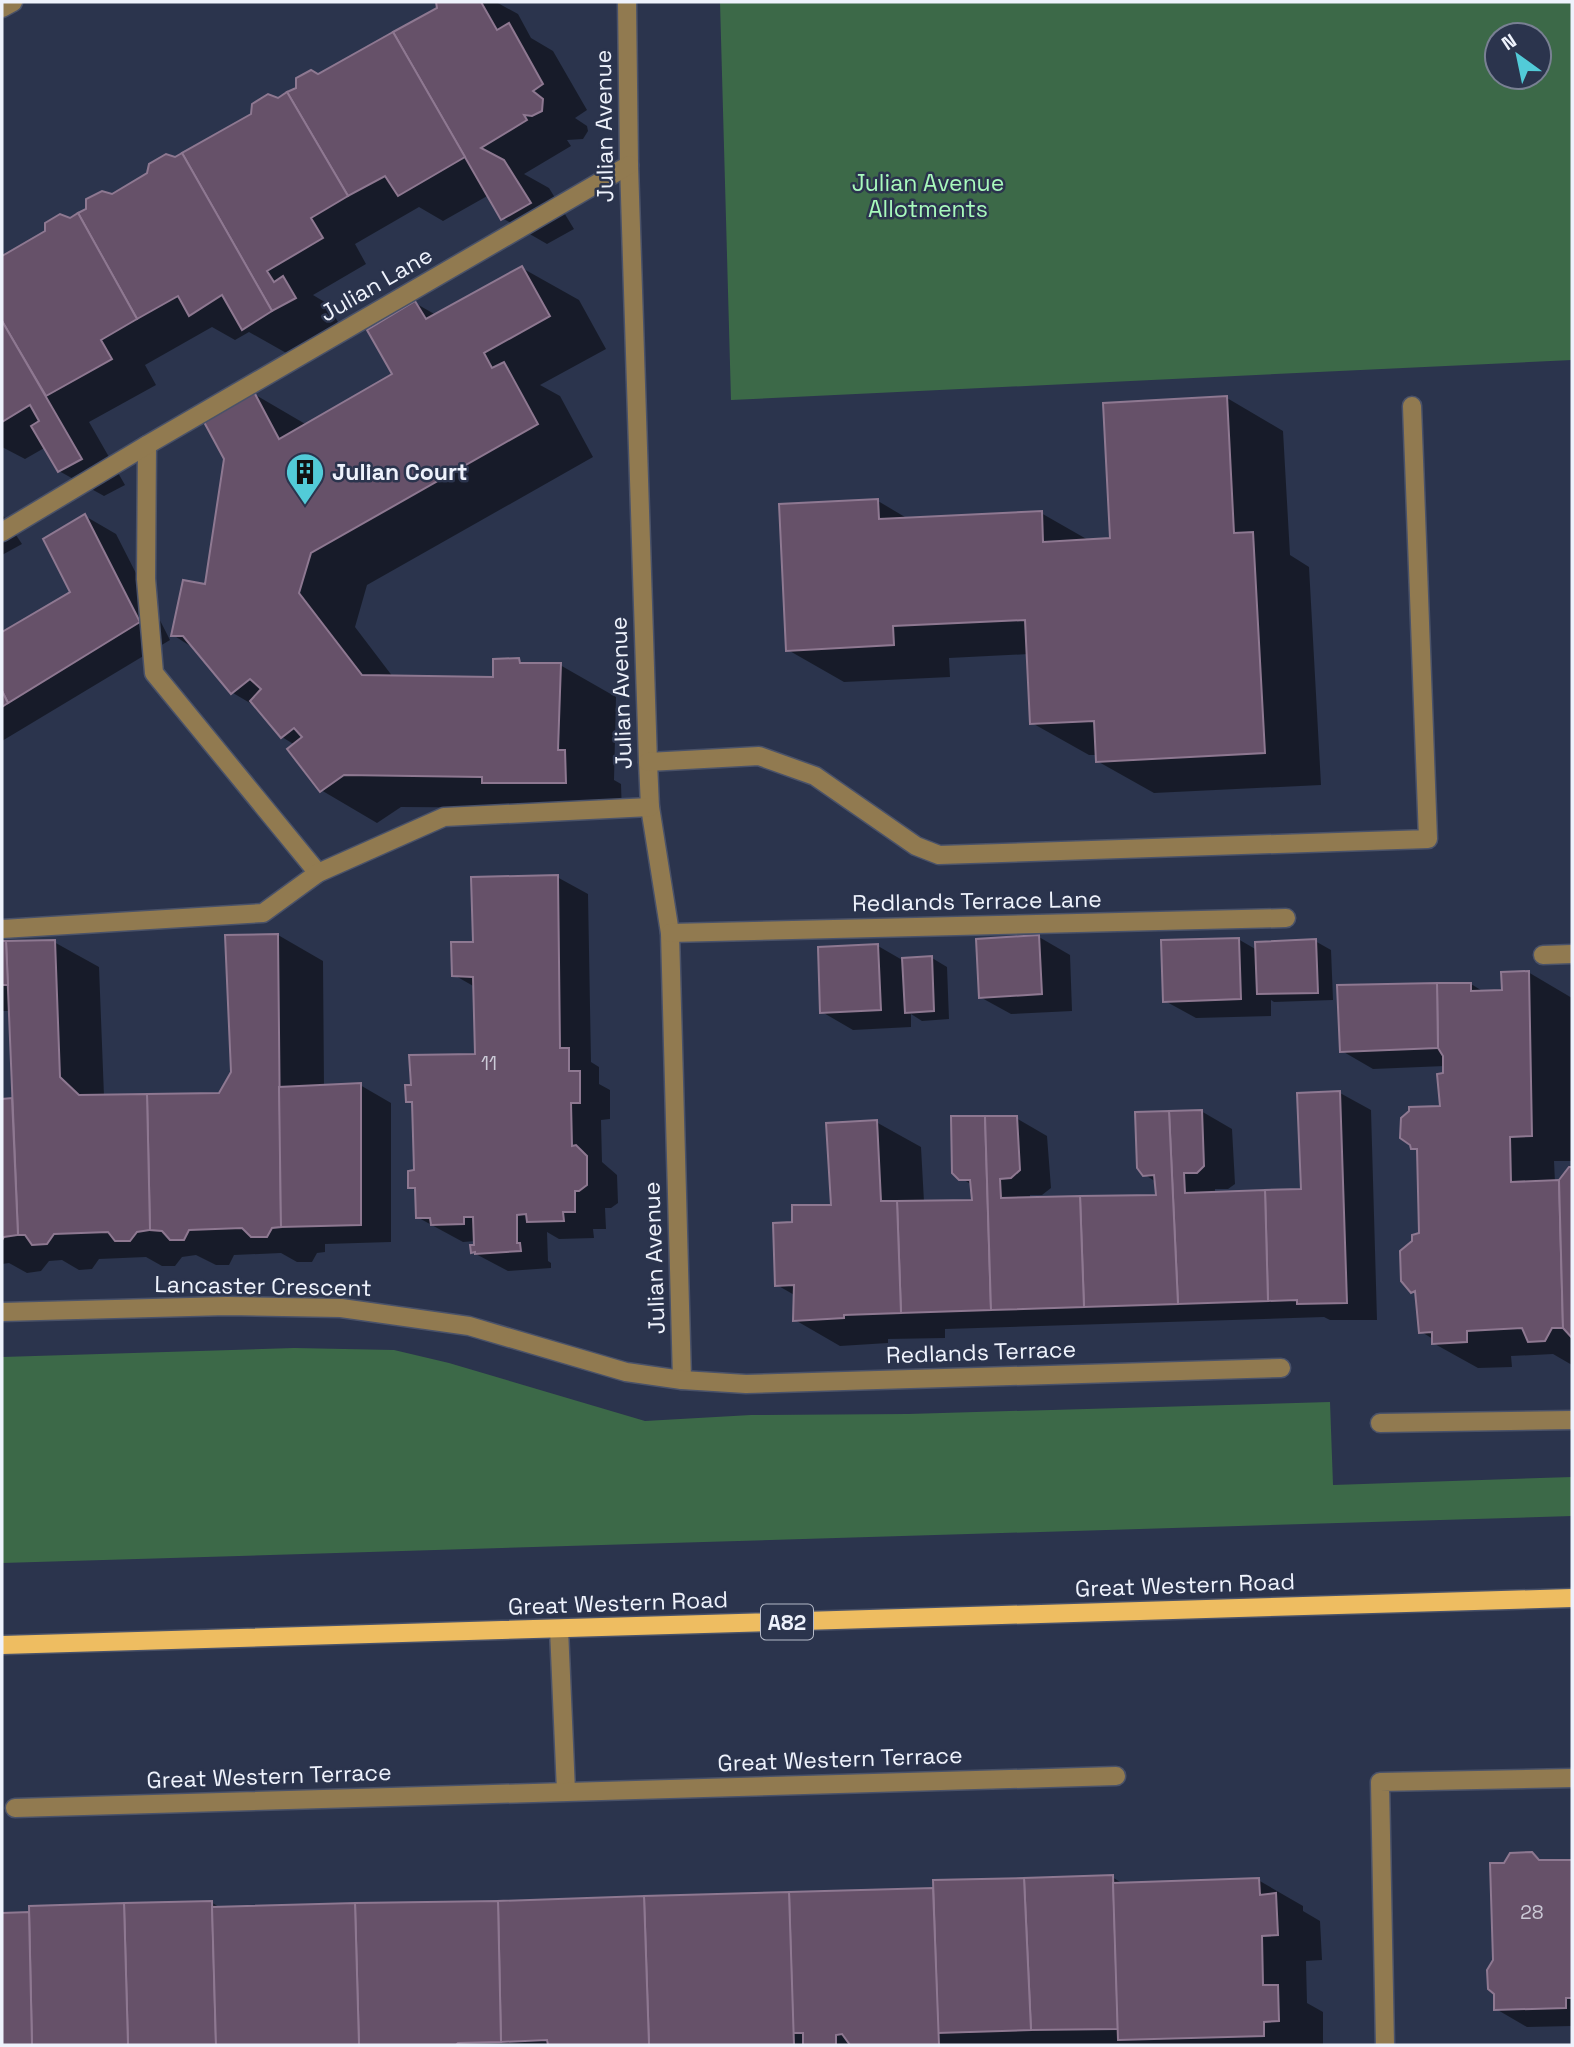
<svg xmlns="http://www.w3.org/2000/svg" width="1574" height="2047" font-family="'Space Grotesk',sans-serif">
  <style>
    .green { fill: #3c6948; fill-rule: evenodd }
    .shadow { fill: #0007 }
    .building { fill: #665169; stroke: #8e7891; stroke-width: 2 }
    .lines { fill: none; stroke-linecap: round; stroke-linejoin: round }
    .minor-casing { stroke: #4a5269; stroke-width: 21 }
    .major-casing { stroke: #4a5269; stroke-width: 21 }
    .minor { stroke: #917a50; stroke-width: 18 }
    .major { stroke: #eebd61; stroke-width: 18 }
    .labels { text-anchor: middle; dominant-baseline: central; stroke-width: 5; stroke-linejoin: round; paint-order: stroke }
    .number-label { font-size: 19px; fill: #cccad7 }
    .shield { fill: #2b344d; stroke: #b4b9c8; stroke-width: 2 }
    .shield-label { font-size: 21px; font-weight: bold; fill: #eef2fc }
    .street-label { font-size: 23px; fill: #eef2fc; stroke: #2b344d }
    .park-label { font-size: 23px; fill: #a8f9bc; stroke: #2b344d }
    .poi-label { font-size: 23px; font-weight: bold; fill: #eef2fc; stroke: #2b344d; text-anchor: start }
  </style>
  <rect width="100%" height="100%" fill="#2b344d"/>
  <!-- green -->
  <g class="green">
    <path d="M720,2H1572V360L731,400ZM1497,35H1539V77H1497Z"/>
    <path d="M294,1348L394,1350L449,1363L645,1421L751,1415L908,1414L1330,1402L1333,1485L1572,1477V1516L2,1563V1357Z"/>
  </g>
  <!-- shadow -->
  <g class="shadow">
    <path d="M438,2H496L518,14L531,38L553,51L587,110L575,118L587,126L588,131L583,139L567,140L571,146L524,174L549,188L574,229L547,244L502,218L489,195L443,221L419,207L355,244L366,264L313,295L328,304L339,324L288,354L249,332L235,340L212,327L145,365L156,385L89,422L125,485L104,496L59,471L46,447L25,459L2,447V259L438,9Z"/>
    <path d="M522,268L579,300L606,349L540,385L560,396L593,457L367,585L355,627L393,677L495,679L518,660L527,665H560L616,697L614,780L621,784L622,815L529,808L401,807L377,823L321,790L295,745L282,737L257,707L233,693L195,649L173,635L206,586L254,394L307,425L394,375L415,303L436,315Z"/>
    <path d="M1227,398L1283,431L1290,555L1309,567L1321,785L1154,793L1097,761V755H1089L1032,723L1029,654L949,658L950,677L844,682L788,650L878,501L910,520L1041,513L1090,541L1112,540Z"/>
    <path d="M2,514L22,544L2,555Z"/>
    <path d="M85,516L116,534L170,640L2,741V634L72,592Z"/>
    <path d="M557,877L588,894L591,1062L599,1067V1084L610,1090V1119L601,1120L602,1162L617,1175L618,1203L611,1208H605L606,1229H593L594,1238L559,1239L547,1232L548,1261L551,1263V1268L508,1271L472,1252L476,1241L463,1242L417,1217V1191L409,1187L415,1172L414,1105L408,1101L476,1056L475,987L454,975L474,943Z"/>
    <path d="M278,935L323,961L324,1087L360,1085L391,1103V1242L325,1244V1252L317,1253L312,1262H297L281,1253L234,1255L229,1265H216L196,1255L182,1257L175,1266H162L146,1257L99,1259L92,1269L79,1270L62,1260L49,1261L41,1271L27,1273L9,1263L2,1264V1100H14L11,1011H2V943L54,942L99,967L104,1096L220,1094L233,1072Z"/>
    <path d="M1039,937L1070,955L1072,1011L1011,1014L980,997Z"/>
    <path d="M1238,939L1257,950L1315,941L1331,950L1333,1000L1274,1002L1271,1000V1016L1196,1018L1165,1001Z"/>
    <path d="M878,946L904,961L932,958L947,967L949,1019L922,1021L911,1014V1027L853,1030L822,1012Z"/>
    <path d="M1528,972L1572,998V1161H1554L1555,1182H1560L1572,1169V1365L1553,1354L1511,1356L1512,1367L1478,1368L1433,1343V1339L1420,1331L1417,1294L1412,1291L1421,1235L1419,1152L1413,1148L1441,1107L1445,1066L1373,1069L1342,1051L1471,984L1484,992H1504Z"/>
    <path d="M1340,1093L1371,1110L1377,1320H1330L1324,1317L945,1329V1338L888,1339V1343L840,1346L795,1320L796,1296L777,1285L794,1223L832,1207L876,1122L921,1147L924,1202H974L972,1185L961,1178L1016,1118L1047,1136L1051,1188L1042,1195H1030V1200L1157,1196L1156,1182L1144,1174L1201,1111L1232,1129L1235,1184L1228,1189H1215V1193L1303,1190Z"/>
    <path d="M1531,1854L1545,1862H1572V2026L1527,2027L1496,2009L1495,1960L1505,1864Z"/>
    <path d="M1112,1877L1125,1885L1258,1880L1303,1906V1911L1320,1921L1322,1960L1306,1961L1307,2003L1323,2012V2045H2V1914L211,1902L222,1909L935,1891Z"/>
  </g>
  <!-- building -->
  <g class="building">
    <path d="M436,2H481L497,30L509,23L543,84L533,91L543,99L542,111L532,116L524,115L527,120L481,148L504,160L531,203L501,220L393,32L437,8Z"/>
    <path d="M393,32L465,157L398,196L385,176L348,196L287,92L296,88V78L311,70L318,74Z"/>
    <path d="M287,92L348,196L311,218L323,238L267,271L274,282L283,276L296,298L272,311L182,153L251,114L252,104L268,94L278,98Z"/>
    <path d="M182,153L272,311L242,330L222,295L189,316L178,296L137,319L78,213L86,209V199L102,191L112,194L147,173L149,164L166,154L175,157Z"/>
    <path d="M78,213L137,319L101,340L112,359L46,396L2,321V256L45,231V223L60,214L70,218Z"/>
    <path d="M522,266L550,316L484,353L492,368L504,362L538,424L311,553L299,593L362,675L493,677V659L519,658L520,663H561L558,750H565L566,783H482V777L344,775L320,792L287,749L302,737L294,728L281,738L250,701L261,689L250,679L231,694L183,636H171L183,580L205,584L224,459L204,422L254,392L279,439L392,374L367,330L415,301L426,319Z"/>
    <path d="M2,321L82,459L58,472L31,426L39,421L30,405L2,422Z"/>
    <path d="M1227,396L1234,533L1253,532L1265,753L1096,762L1094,721L1030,724L1025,620L893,626L894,645L786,651L779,504L878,499L879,519L1042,511L1043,542L1110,538L1103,403Z"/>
    <path d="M85,514L140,622L8,703L2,691V632L70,592L43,539Z"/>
    <path d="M2,691L8,703L2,707Z"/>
    <path d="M558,875L560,1048H569V1071H580V1103H571L572,1146L576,1145L587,1156V1185L579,1191H575V1212H563L564,1221L527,1222L526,1214L517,1215V1243H520L521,1251L475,1254V1252L471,1253L470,1245H474L473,1217H464V1224L431,1225L430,1218H416L415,1188H408V1171L414,1170L412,1102H406L405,1085H411L409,1055L475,1054L473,977L452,976L451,942H473L471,877Z"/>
    <path d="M278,934L281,1227L272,1228L267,1237H251L242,1228L189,1230L184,1240H170L162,1231L150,1230L147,1094L219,1093L231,1072L225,935Z"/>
    <path d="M1039,935L1042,994L979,998L976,939Z"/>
    <path d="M1239,938L1241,999L1163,1002L1161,940Z"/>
    <path d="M1316,939L1318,993L1257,994L1255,942Z"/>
    <path d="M55,940L60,1077L79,1095L147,1094L150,1230L137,1232L130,1241H115L108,1232L54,1234L47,1244L32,1245L25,1235H18L6,941Z"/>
    <path d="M2,941H6L8,985H2Z"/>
    <path d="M878,944L881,1010L820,1013L818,947Z"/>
    <path d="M932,956L934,1011L905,1013L902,958Z"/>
    <path d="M1529,971L1532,1136L1510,1137L1511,1182L1559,1180L1563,1328H1552L1545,1341L1528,1342L1522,1328L1467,1331V1342L1432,1344V1332L1419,1333L1415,1291L1411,1293L1401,1281L1400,1251L1412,1241V1235L1419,1233L1417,1149H1411L1410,1145L1400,1138L1401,1118L1409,1111V1107L1440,1106L1437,1074L1443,1073V1056L1438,1048L1437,983H1471V991L1502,990L1501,972Z"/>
    <path d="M1437,983L1438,1048L1340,1052L1337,985Z"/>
    <path d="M361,1083V1225L281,1227L279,1087Z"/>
    <path d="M1340,1091L1347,1303L1297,1304V1300L1268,1301L1265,1190L1301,1189L1297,1093Z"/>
    <path d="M12,1098L18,1235L4,1237L2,1240V1099Z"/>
    <path d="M1202,1110L1204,1166L1197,1173H1184L1185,1193L1265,1190L1268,1301L1178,1304L1169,1111Z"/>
    <path d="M1169,1111L1178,1304L1084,1307L1080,1196L1156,1195L1154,1175L1143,1176L1137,1168L1135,1112Z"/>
    <path d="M951,1116H985L991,1310L901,1313L897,1201L972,1200L970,1180H959L952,1173Z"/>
    <path d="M985,1116H1017L1020,1170L1011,1178L1000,1179L1001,1198L1080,1196L1084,1307L991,1310Z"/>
    <path d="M877,1120L881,1201H897L901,1313L844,1315V1318L793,1321L794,1285L775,1286L773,1223L792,1222V1205H831L826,1123Z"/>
    <path d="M1569,1167H1572V1338L1563,1328L1559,1180Z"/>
    <path d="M1532,1852L1539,1860H1572V1998H1566V2008L1494,2010V1994L1488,1989L1487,1970L1493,1960L1490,1863H1504L1510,1853Z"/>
    <path d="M1113,1875L1118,2029L1031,2030L1024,1878Z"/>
    <path d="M1024,1878L1031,2030L938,2033L933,1880Z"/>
    <path d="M1259,1878L1260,1895L1276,1893L1278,1935L1262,1936L1263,1985H1278L1279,2021L1264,2022V2036L1118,2040L1113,1883Z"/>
    <path d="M933,1888L939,2045H850L842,2034L836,2035V2045H803V2033H793L789,1892Z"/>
    <path d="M789,1892L794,2045H649L644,1896Z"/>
    <path d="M644,1896L649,2045H548L547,2040L501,2042L498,1901Z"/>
    <path d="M212,1901L216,2045H128L124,1903Z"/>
    <path d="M498,1901L501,2042L458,2043L456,2045H359L355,1903Z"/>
    <path d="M124,1903L128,2045H32L29,1906Z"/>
    <path d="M355,1903L359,2045H216L212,1907Z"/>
    <path d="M29,1912L32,2045H2V1913Z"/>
  </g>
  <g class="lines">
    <!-- minor casing -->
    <g class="minor-casing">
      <g id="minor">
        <path d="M627,2L629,165L648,762L650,807L670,933L682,1380"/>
        <path d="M2,8L13,2"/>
        <path d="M147,445L146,579L154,673L318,873"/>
        <path d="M2,532L147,445L629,165"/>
        <path d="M648,762L759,756L815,776L916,846L939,855L1428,839L1412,406"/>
        <path d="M2,929L263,913L318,873L444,817L650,807"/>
        <path d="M670,933L1286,918"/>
        <path d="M1543,955L1572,954"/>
        <path d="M2,1312L227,1306L341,1308L469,1326L626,1372L682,1380L746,1384L1281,1368"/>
        <path d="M1380,1423L1572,1420"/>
        <path d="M559,1629L566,1791"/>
        <path d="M15,1808L1116,1776"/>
        <path d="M1385,2045L1380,1782L1572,1778"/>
      </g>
    </g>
    <!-- major casing -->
    <g class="major-casing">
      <path id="major" d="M2,1645L1572,1598"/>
    </g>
    <!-- minor -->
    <use href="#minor" class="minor"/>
    <!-- major -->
    <use href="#major" class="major"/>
  </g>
  <!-- icons -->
  <defs>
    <g id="building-pin" transform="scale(2.0125)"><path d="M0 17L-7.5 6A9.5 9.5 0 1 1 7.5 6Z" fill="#52cbd8" stroke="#2b344d"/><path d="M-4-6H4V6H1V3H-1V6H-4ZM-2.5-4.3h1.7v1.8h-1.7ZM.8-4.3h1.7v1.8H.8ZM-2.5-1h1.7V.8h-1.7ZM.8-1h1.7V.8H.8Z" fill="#111"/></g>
  </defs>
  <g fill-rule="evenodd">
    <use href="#building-pin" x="305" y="472"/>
  </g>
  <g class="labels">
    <!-- number labels -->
    <g class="number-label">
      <text x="489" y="1063">11</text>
      <text x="1532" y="1912">28</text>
    </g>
    <!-- shield labels -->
    <rect class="shield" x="761" y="1604.5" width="52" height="35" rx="5"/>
    <g class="shield-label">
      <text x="787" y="1622">A82</text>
    </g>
    <!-- street labels -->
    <g class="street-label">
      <text transform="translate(604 126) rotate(-91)">Julian Avenue</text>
      <text transform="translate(376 284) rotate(-30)">Julian Lane</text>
      <text transform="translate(621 693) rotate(-92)">Julian Avenue</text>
      <text transform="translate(977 901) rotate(-1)">Redlands Terrace Lane</text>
      <text transform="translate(654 1258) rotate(-92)">Julian Avenue</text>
      <text transform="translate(263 1286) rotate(1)">Lancaster Crescent</text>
      <text transform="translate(981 1352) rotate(-2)">Redlands Terrace</text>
      <text transform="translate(1185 1585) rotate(-2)">Great Western Road</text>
      <text transform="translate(618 1603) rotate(-2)">Great Western Road</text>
      <text transform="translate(840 1759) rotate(-2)">Great Western Terrace</text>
      <text transform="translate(269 1776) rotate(-2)">Great Western Terrace</text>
    </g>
    <!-- park labels -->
    <g class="park-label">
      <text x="928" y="183">Julian Avenue<tspan x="928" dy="26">Allotments</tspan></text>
    </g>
    <!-- poi labels -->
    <g class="poi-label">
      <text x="332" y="472">Julian Court</text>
    </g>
  </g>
  <!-- border -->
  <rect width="1574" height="2047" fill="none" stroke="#eef2fc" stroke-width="7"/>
  <!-- north arrow -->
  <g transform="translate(1518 56) rotate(327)"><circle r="33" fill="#2b344d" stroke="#798093" stroke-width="2"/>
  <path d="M0-5L12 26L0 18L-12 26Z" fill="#52cbd8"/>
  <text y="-10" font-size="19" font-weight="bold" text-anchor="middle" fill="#eef2fc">N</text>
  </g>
</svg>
